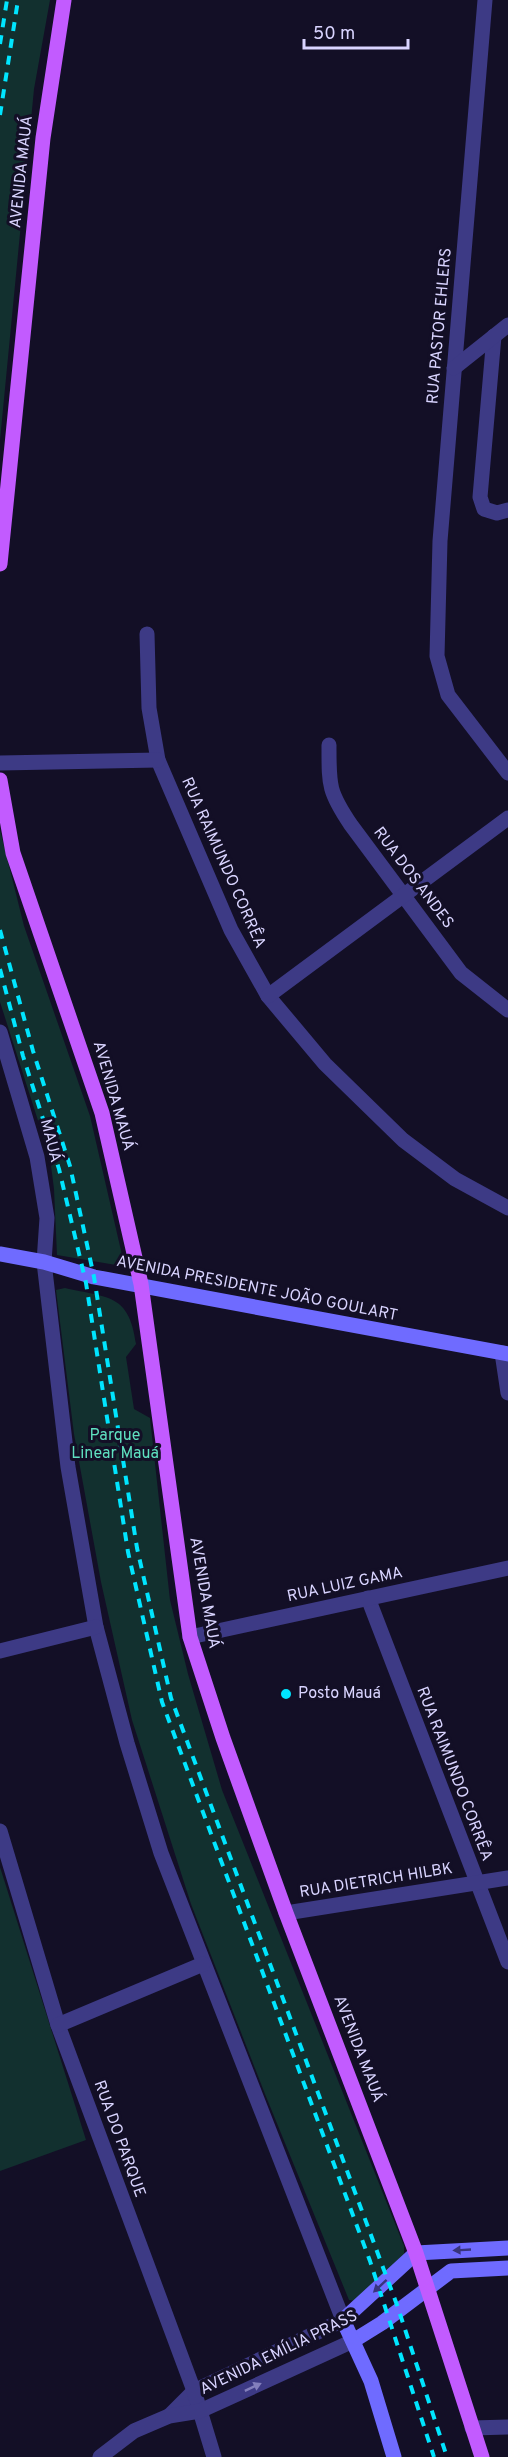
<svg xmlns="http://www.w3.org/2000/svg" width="508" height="2457" font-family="Overpass,sans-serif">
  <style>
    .green { fill: #12302f }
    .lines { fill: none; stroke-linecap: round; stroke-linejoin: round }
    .street { stroke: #3d3a85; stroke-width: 15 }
    .secondary { stroke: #6f6bff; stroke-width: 15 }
    .primary { stroke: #c25bff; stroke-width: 15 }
    .rail { stroke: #00e5ff; stroke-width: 4; stroke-dasharray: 9 8; stroke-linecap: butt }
    .oneway { fill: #38347d }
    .oneway2 { fill: #837fbc }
    .poi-dot { fill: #00e5ff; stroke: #130f26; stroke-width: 2 }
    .labels { text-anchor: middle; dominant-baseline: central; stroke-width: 6; stroke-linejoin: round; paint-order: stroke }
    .street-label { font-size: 16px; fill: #d9d4ff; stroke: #130f26 }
    .park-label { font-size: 16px; fill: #5fe0c0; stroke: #130f26 }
    .poi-label { font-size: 16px; fill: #d9d4ff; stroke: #130f26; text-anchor: start }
  </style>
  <rect width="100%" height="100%" fill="#130f26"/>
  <!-- green -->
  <g class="green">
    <path d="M0,0H50L34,89L0,440Z"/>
    <path d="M0,830L24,926L90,1116L122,1255L116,1265L57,1255L54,1189L50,1158L0,1002Z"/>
    <path d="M65,1288C108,1298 129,1293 136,1344L126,1357L134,1409L150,1418L170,1600L188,1674L222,1790L404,2246V2256L356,2301L349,2300L265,2094L191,1904L132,1720L101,1582L74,1434L56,1290Z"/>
    <path d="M0,1867L86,2140L0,2171Z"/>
  </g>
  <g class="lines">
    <!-- street -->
    <g class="street">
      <path d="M485,0L440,541L437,656L448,695L508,773"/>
      <path d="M494,336L480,497L484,509L497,513L508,510"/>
      <path d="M454,368L508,325"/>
      <path d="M147,634L149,708L158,760L231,930L268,996L325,1064L403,1140L455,1179L508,1208"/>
      <path d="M329,745C329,785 328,791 351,825L461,973L508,1010"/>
      <path d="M0,763L158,760"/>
      <path d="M268,996L508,818"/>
      <path d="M0,1032L37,1157L47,1218L44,1262L68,1467L96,1627L127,1743L161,1853L343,2320L194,2391L169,2416"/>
      <path d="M502,1353L508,1393"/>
      <path d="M368,1598L508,1962"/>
      <path d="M190,1637L508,1568"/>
      <path d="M0,1651L96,1627"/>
      <path d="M0,1831L58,2025L194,2391L214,2457"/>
      <path d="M286,1913L508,1878"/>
      <path d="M58,2025L203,1964"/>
      <path d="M472,2428L508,2427"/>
      <path d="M100,2457L134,2431L169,2416L200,2411L353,2341"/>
    </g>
    <!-- secondary -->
    <g class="secondary">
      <path d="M0,1254L44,1262L94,1277L508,1354"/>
      <path d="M353,2341L382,2323L451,2271L508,2268"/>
      <path d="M394,2457L371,2381L343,2320L416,2253L508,2248"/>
    </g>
    <!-- primary -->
    <g class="primary">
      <path d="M0,564L43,138L64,0"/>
      <path d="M0,780L13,853L102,1113L141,1284L190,1637L223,1738L286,1913L416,2253L482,2457"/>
    </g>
    <!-- rail -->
    <g class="rail">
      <path d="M0,44L7,0"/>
      <path d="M0,115L18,0"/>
      <path d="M0,930L33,1051L70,1166L94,1277L137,1548L171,1698L397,2305L447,2457"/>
      <path d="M0,969L23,1056L59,1169L86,1283L128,1552L162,1702L370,2261L434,2457"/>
    </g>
  </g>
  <!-- one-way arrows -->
  <defs><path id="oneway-solid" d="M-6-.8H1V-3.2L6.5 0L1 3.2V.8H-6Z" transform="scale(1.5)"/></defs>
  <g class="oneway">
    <use href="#oneway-solid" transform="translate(462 2250) rotate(177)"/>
    <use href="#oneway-solid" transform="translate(380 2286) rotate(137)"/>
  </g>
  <use class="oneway2" href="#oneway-solid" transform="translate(253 2387) rotate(-25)"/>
  <!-- markers -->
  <circle class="poi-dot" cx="286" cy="1694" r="6"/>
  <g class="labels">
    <!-- street labels -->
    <g class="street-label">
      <text transform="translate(22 172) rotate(-84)">AVENIDA MAUÁ</text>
      <text transform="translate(440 326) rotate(-85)">RUA PASTOR EHLERS</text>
      <text transform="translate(223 863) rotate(66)">RUA RAIMUNDO CORRÊA</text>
      <text transform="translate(413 878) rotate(53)">RUA DOS ANDES</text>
      <text transform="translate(113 1096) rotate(74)">AVENIDA MAUÁ</text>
      <text transform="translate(50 1141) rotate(76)">MAUÁ</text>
      <text transform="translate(257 1289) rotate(11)">AVENIDA PRESIDENTE JOÃO GOULART</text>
      <text transform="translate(345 1585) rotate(-12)">RUA LUIZ GAMA</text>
      <text transform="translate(204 1593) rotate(80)">AVENIDA MAUÁ</text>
      <text transform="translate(454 1774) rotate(69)">RUA RAIMUNDO CORRÊA</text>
      <text transform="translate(376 1881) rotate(-9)">RUA DIETRICH HILBK</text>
      <text transform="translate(358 2049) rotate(69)">AVENIDA MAUÁ</text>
      <text transform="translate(119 2139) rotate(70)">RUA DO PARQUE</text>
      <text transform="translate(279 2353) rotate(-26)">AVENIDA EMÍLIA PRASS</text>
    </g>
    <!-- park labels -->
    <g class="park-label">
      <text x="115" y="1436">Parque<tspan x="115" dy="18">Linear Mauá</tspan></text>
    </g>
    <!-- poi labels -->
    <g class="poi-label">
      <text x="298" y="1694">Posto Mauá</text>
    </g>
  </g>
  <!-- scale -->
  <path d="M304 39v9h104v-9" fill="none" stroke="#d9d4ff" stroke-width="3"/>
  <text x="313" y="39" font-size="18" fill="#d9d4ff" stroke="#130f26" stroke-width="4.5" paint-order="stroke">50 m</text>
</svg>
